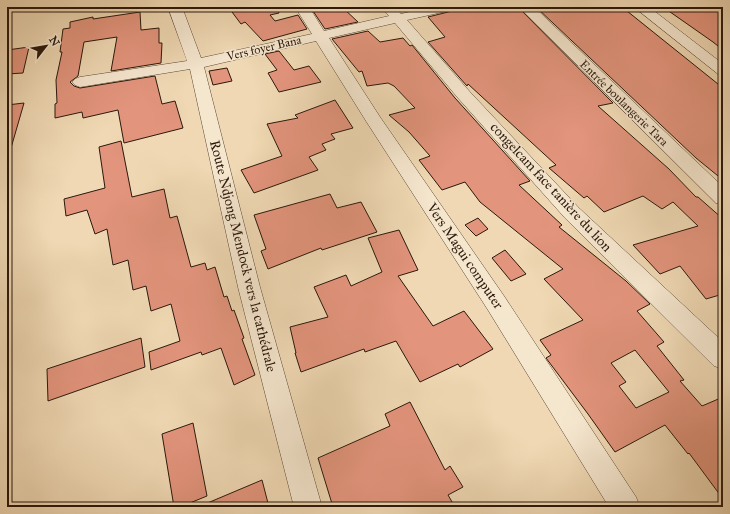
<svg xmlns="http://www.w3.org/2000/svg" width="730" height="514" font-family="'IM FELL Great Primer',serif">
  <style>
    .building { fill: #e2947c; stroke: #2b180c; fill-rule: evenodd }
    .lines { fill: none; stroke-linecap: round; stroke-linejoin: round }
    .minor-casing { stroke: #5c4836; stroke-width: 1 }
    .minor { fill: #f5e6ce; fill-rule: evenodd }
    .labels { text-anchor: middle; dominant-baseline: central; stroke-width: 3; stroke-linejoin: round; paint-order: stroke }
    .far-street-label { font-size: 12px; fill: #2b180c; stroke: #f5e6ce }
    .street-label { font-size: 14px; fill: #2b180c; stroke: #f5e6ce }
  </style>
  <rect width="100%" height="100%" fill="#efd8b3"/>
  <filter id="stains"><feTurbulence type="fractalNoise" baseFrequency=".005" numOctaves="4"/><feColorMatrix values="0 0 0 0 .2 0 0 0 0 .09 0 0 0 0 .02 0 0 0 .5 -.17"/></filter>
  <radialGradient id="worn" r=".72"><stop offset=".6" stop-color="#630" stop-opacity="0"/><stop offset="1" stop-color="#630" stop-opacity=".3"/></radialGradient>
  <!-- building -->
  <g class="building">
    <path d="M250,7H278L279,13L270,15L275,21L298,15L307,29L263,41L245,22L241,24L232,12Z"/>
    <path d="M313,7H342L358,22L325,29L313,11H316Z"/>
    <path d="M455,7H518L613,103L598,106L669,169L696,197H698L723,219V294L706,299L680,266L660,274L633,245L698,226L673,202L662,209L643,196L604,212L587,196L584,198L549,168L556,165L468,84L467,86L428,42L445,37L428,17L452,11Z"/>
    <path d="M536,7H560L563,10L576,7H591L593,9L622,7L723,88V180L696,158Z"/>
    <path d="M663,7H721L723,50L713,42Z"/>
    <path d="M140,12L141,30L159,28V43H162L161,63L111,71L117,37L84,42L78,76L70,82L74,86L80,88L155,76L162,104L175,101L183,128L124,143L118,110L83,118L82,112L55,118V104L57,103L56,80L62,52H60L63,29L70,28V22L93,17V19Z"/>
    <path d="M368,31L380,42L403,38L410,46L412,45L455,98L530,181L519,185L562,225L559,227L626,281L650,304L637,311L664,342L657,346L684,380L680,381L702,406L723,397V499L689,453L688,454L665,425L615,452L588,414L546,358L551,355L540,340L583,320L544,279L563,269L480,202L465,182L442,190L419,160L430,156L409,132L389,115L415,108L394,86L388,83L367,86L362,71L359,72L332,39ZM635,350L669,392L636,408L619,386L626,382L611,363Z"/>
    <path d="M29,47L23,73L7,74V50Z"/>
    <path d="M279,51L294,70L309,66L321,82L279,92L268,73L277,70L265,54Z"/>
    <path d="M227,68L232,81L213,85L209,71Z"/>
    <path d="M335,100L353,128L331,134L335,139L322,144L326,150L309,157L318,170L254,193L241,170L282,156L267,124L298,118L295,115Z"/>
    <path d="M24,103L11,148H7V105Z"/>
    <path d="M121,141L132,197L164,189L170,218L177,216L191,267L205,263L207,270L215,267L224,297L227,296L232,311L234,310L244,338L242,339L255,375L234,385L221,348L202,355L201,352L151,370L149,352L180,341L171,304L151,311L146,286L133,290L128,260L113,265L107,229L95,234L87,210L66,216L64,199L105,188L99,147Z"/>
    <path d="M330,194L337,208L361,202L377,232L322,250L321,248L268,269L261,251L266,249L254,215Z"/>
    <path d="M478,218L488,229L476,236L465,225Z"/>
    <path d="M399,230L418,270L398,276L433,326L464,311L493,349L460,367L458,364L420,382L396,341L365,352L364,349L301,372L295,353H296L290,327L328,317L314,287L346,275L351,286L382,272L368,238Z"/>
    <path d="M505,250L526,274L511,281L492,258Z"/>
    <path d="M141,338L145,367L48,401L47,369Z"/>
    <path d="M410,402L445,470L450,466L463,487L448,495L455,507H333L318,458L390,426L385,414Z"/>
    <path d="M193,423L207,496L180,507H174L162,434Z"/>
    <path d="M262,480L269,507H198Z"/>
  </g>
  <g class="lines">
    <!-- minor casing -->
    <g class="minor-casing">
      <g id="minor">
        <path d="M168,7H182L201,58L312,34L295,7H309L324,31L389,16L381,7H395L401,14L430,7H454L452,10L407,20L470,92L579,208L723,342V369L714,366L565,218L458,98L395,23L329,38L380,117L504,296L636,497L640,507H609L488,310L366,121L316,41L204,67L260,287L322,507H294L238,287L190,69L80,87L75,85L72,82L75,79L80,77L187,61Z"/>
        <path d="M519,7H534L723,187V205L716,203Z"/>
        <path d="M634,7H649L723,64V76L718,74Z"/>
      </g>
    </g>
    <!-- minor -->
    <use href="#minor" class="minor"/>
  </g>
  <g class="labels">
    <!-- far-street labels -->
    <g class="far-street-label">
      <text transform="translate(264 48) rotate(-13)">Vers foyer Bana</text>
      <text transform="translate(624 103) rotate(44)">Entrée boulangerie Tara</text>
    </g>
    <!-- street labels -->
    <g class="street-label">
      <text transform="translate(551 187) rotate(47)">congelcam face tanière du lion</text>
      <text transform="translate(243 256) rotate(76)">Route Ndjong Mendock vers la cathédrale</text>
      <text transform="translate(465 256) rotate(56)">Vers Magui computer</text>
    </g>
  </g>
  <!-- margin -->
  <rect width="730" height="514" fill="none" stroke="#efd8b3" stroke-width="24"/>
  <rect x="8" y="8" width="714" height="498" fill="none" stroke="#2b180c" stroke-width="2"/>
  <rect x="12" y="12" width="706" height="490" fill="none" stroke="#2b180c"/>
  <!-- north arrow -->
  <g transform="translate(46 46) rotate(59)" stroke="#f5e6ce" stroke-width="3" paint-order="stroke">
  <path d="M0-3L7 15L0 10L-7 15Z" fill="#2b180c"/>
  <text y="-6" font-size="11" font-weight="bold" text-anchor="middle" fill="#2b180c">N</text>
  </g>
  <rect width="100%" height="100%" filter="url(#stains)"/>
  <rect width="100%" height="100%" fill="url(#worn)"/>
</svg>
